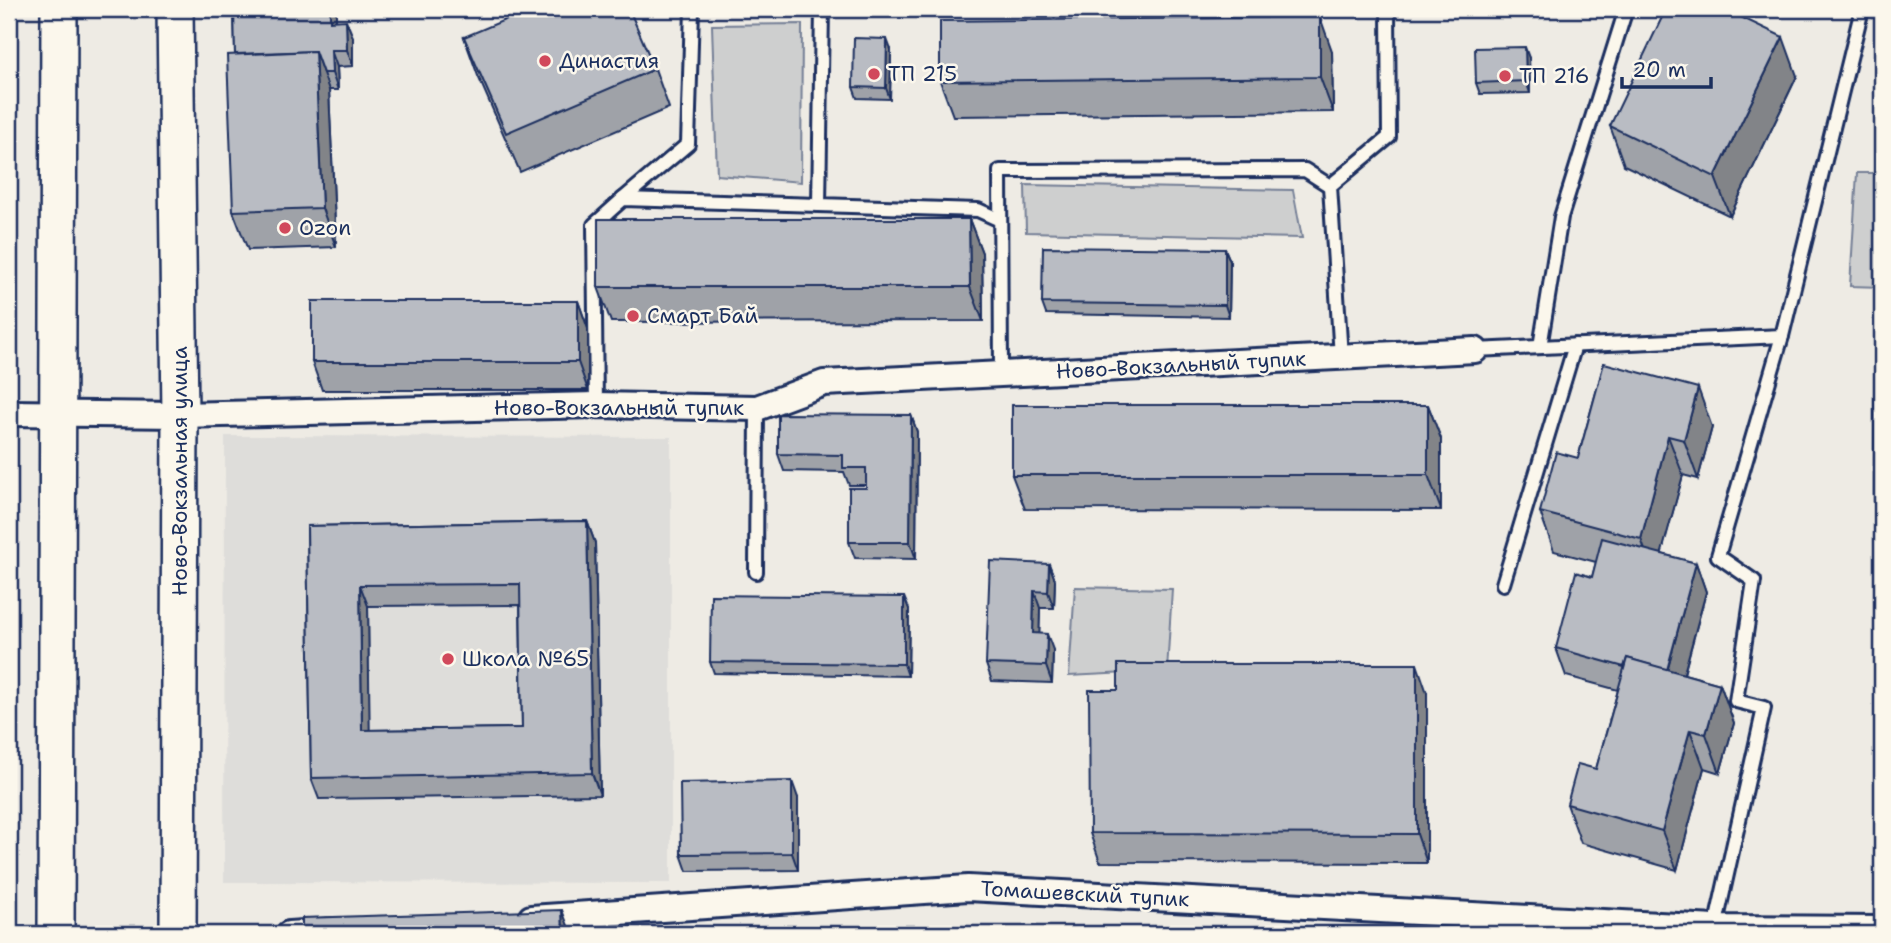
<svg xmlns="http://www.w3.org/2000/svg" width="1891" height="943" font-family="'Shantell Sans',sans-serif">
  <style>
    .built { fill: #deddda }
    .green { fill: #cecfcf; stroke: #747f96; stroke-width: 2 }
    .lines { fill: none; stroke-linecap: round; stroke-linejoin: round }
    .service-casing { stroke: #1b2f5e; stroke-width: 18 }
    .minor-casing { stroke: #1b2f5e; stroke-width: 30 }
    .secondary-casing { stroke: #1b2f5e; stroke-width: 40 }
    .service { stroke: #fbf7ec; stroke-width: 12 }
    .minor { stroke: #fbf7ec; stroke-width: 24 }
    .secondary { stroke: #fbf7ec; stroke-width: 35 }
    .wall { fill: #9fa2a8; stroke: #1b2f5e; stroke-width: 2; fill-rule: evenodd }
    .shaded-wall { fill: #828488; stroke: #1b2f5e; stroke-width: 2 }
    .building { fill: #b9bcc3; stroke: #1b2f5e; stroke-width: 2; fill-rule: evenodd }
    .poi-dot { fill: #d1495b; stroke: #fbf7ec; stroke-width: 2.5 }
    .labels { text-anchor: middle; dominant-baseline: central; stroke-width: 5; stroke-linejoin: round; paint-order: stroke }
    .poi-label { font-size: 21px; fill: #1b2f5e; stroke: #fbf7ec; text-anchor: start }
    .street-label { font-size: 21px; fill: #1b2f5e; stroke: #fbf7ec }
  </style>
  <rect width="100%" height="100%" fill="#eeebe4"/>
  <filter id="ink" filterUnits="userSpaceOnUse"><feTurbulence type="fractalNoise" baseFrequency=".0143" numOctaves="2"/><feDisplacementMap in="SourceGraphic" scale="14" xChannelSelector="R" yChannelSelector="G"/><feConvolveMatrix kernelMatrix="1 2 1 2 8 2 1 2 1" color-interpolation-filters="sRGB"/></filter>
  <g filter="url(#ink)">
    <!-- built -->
    <path class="built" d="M225,436L671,437V883L224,882Z"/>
    <!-- green -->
    <g class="green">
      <path d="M802,24L801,182L717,175L712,25Z"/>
      <path d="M1857,173H1882V287L1850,286Z"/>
      <path d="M1025,185L1293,190L1302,238L1026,232Z"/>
      <path d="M1075,587L1172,589L1167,671L1069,676Z"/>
    </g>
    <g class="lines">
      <!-- service casing -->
      <g class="service-casing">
        <g id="service">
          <path d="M822,9L819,205L978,210L1000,220"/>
          <path d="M623,199L688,144L692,9"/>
          <path d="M1540,347L1561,217L1626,9"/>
          <path d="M1475,350L1782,336L1862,9"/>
          <path d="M1341,357L1330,186L1389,137L1388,9"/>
          <path d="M1001,374L1000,171L1305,170L1330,186"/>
          <path d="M596,405L594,225L623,199L819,205"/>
          <path d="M756,572L757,408"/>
          <path d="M1503,584L1575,345"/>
          <path d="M1715,928L1764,708L1736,701L1754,581L1718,556L1782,336"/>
        </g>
      </g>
      <!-- minor casing -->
      <g class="minor-casing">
        <g id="minor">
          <path d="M9,413L180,415L596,405L757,408L824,383L1475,350"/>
          <path d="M531,918L968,888L1715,928L1882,929"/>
          <path d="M289,934L334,931"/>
        </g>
      </g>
      <!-- secondary casing -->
      <g class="secondary-casing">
        <g id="secondary">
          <path d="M175,9L180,415L178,934"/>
          <path d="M56,934L59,9"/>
        </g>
      </g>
      <!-- service -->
      <use href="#service" class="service"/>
      <!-- minor -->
      <use href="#minor" class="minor"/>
      <!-- secondary -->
      <use href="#secondary" class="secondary"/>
    </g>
    <!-- wall -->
    <g class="wall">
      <path d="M234,9H336V20L353,37V66L337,67L338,90H329L336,247L248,250L233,211L235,54Z"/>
      <path d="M464,37L655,69L669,108L520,172L478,76Z"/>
      <path d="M891,50L890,99L857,98L853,87Z"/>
      <path d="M1332,51L1333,112L953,116L940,81Z"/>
      <path d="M1529,58L1530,93L1480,94L1476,83Z"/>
      <path d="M1797,76L1730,216L1624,165L1610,126Z"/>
      <path d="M969,219L982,253L983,321L611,322L598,287Z"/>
      <path d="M1225,249L1230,261L1229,317L1046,314L1042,303Z"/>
      <path d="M578,301L588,329V390H322L312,362Z"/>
      <path d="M1604,363L1712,427L1698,479L1683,475L1661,554L1696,563L1706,592L1684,674L1720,684L1734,723L1720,773L1704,768L1677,870L1581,843L1567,804L1596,769L1618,690L1566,676L1556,648L1592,577L1596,562L1554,551L1540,512L1578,458Z"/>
      <path d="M1882,371V532L1880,531L1874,515Z"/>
      <path d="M1428,405L1441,439V510L1025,509L1012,475Z"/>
      <path d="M911,415L917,432L916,559L855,558L849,542L866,488V485H849L844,472L784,471L778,454Z"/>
      <path d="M587,521L595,543L600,795L319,799L311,778L307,526ZM520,605L522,728L369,730L368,606Z"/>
      <path d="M1049,564L1055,580L1054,608H1040L1039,634L1053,650L1052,683L992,681L986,664Z"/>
      <path d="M909,609L908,676L714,673L710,662Z"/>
      <path d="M1427,693V863L1100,862L1090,833Z"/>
      <path d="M798,798V870L687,871L681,854Z"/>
    </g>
    <!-- shaded-wall -->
    <g class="shaded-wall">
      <path d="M330,9H336V37L330,21Z"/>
      <path d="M1320,17L1332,51L1333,112L1320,77Z"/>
      <path d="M346,20L353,37V66L347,50Z"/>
      <path d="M1783,37L1797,76L1730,216L1715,177Z"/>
      <path d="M887,39L891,50L890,99L886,88Z"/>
      <path d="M1525,47L1529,58L1530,93L1526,81Z"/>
      <path d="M331,50L337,67L338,90L332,73Z"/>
      <path d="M315,51L329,90L336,247L322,208Z"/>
      <path d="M969,219L982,253L983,321L970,287Z"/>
      <path d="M1225,249L1230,261L1229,317L1225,305Z"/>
      <path d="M578,301L588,329V390L578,362Z"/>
      <path d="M1698,388L1712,427L1698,479L1684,440Z"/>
      <path d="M1428,405L1441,439V510L1428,475Z"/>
      <path d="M911,415L917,432L916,559L910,542Z"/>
      <path d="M1668,436L1683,475L1655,578L1641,539Z"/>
      <path d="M587,521L595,543L600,795L592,773Z"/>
      <path d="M1696,563L1706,592L1675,706L1665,678Z"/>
      <path d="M1049,564L1055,580L1054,608L1048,592Z"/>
      <path d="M360,585L368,606L370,751L362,730Z"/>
      <path d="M1034,591L1040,608L1039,650L1033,633Z"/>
      <path d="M904,597L909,609L908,676L904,664Z"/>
      <path d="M1047,634L1053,650L1052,683L1046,666Z"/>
      <path d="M1417,664L1427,693V863L1417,834Z"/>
      <path d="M1720,684L1734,723L1720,773L1706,734Z"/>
      <path d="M1690,730L1704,768L1677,870L1662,831Z"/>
      <path d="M792,781L798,798V870L792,853Z"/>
      <path d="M562,910L570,931V934H563Z"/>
    </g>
    <!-- building -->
    <g class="building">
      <path d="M234,9H330V21L346,20L347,50H331L332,73H323L315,51L235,54Z"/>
      <path d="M531,9H629L655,69L506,133L464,37Z"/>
      <path d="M1666,9H1724L1783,37L1715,177L1610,126Z"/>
      <path d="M1320,17V77L940,81V21Z"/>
      <path d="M854,38L887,39L886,88L853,87Z"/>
      <path d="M1525,47L1526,81L1476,83L1475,48Z"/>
      <path d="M315,51L322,208L233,211L227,55Z"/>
      <path d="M1882,53V114L1879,113Z"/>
      <path d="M598,219H969L970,287H598Z"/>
      <path d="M1043,247L1225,249V305L1042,303Z"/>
      <rect x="312" y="301" width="266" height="61"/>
      <path d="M1604,363L1698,388L1684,440L1668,436L1641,539L1540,512L1556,452L1578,458Z"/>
      <path d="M1875,371H1882V515H1874Z"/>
      <rect x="1012" y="405" width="416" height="70"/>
      <path d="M778,414L911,415L910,542H849V488H866V468H843V455L778,454Z"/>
      <path d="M587,521L592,773L311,778L307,526ZM520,584L522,728L362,730L360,585Z"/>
      <path d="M1602,538L1696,563L1667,670L1627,658L1624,667L1556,648L1576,572L1592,577Z"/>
      <path d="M990,561L1049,564L1048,592L1034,591L1033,633L1047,634L1046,666L986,664Z"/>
      <path d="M711,595L904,597V664L710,662Z"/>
      <path d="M1627,658L1720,684L1706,734L1690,730L1662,831L1567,804L1578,764L1596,769Z"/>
      <path d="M1118,664H1417V834L1090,833L1089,690H1118Z"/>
      <path d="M792,781V853L681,854L680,783Z"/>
      <path d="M562,910L563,934H302V918Z"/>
      <rect x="9" y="933" width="14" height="1"/>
    </g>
  </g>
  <!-- markers -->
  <g class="poi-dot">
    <circle cx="545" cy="61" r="7"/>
    <circle cx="874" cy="74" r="7"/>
    <circle cx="1505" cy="76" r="7"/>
    <circle cx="285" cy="228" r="7"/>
    <circle cx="633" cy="316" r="7"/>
    <circle cx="448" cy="659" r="7"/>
  </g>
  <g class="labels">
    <!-- poi labels -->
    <g class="poi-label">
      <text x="559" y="61">Династия</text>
      <text x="888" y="74">ТП 215</text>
      <text x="1519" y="76">ТП 216</text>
      <text x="299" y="228">Ozon</text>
      <text x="647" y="316">Смарт Бай</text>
      <text x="462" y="659">Школа №65</text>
    </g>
    <!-- street labels -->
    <g class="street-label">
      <text transform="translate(1181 365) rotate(-3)">Ново-Вокзальный тупик</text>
      <text x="619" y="408">Ново-Вокзальный тупик</text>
      <text transform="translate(180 471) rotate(-90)">Ново-Вокзальная улица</text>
      <text transform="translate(1085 894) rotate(3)">Томашевский тупик</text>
    </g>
  </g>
  <!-- margin -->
  <rect width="1891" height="943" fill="none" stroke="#fbf7ec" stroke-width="35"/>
  <rect x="18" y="18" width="1856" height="908" fill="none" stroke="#1b2f5e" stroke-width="2.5" filter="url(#ink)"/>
  <!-- scale -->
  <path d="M1622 77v10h89v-10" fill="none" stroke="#1b2f5e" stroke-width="3.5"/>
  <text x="1632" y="77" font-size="21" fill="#1b2f5e" stroke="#fbf7ec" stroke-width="5" paint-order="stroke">20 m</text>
</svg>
